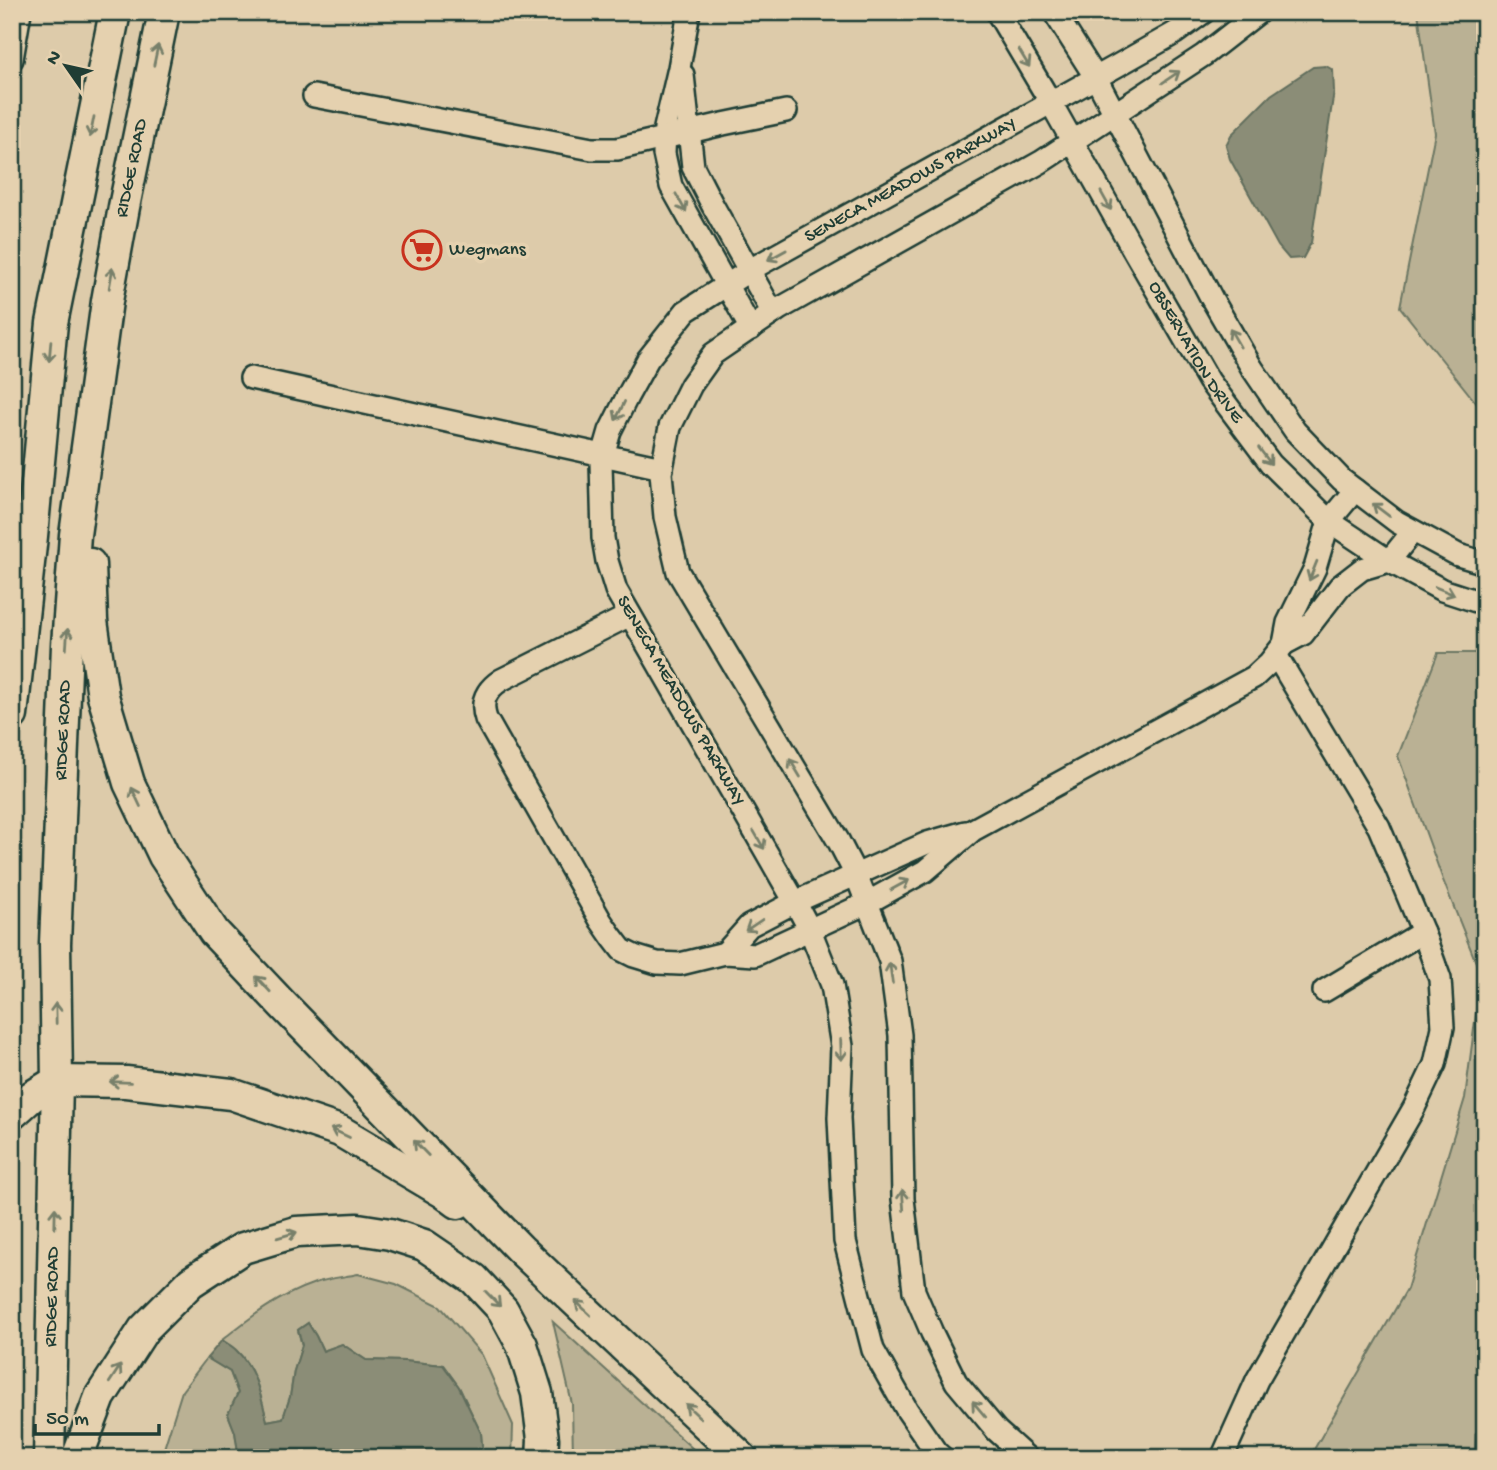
<svg xmlns="http://www.w3.org/2000/svg" width="1497" height="1470" font-family="'Gochi Hand',sans-serif">
  <style>
    .green { fill: #bab194; stroke: #6c7764; stroke-width: 2 }
    .water { fill: #8b8d77; stroke: #606d5c; stroke-width: 2 }
    .lines { fill: none; stroke-linecap: round; stroke-linejoin: round }
    .stream { stroke: #606d5c; stroke-width: 5 }
    .minor-casing { stroke: #1f3d34; stroke-width: 26 }
    .highway-casing { stroke: #1f3d34; stroke-width: 35 }
    .minor { stroke: #e5d1af; stroke-width: 21 }
    .highway { stroke: #e5d1af; stroke-width: 30 }
    .oneway { stroke: #78806b }
    .labels { text-anchor: middle; dominant-baseline: central; stroke-width: 7; stroke-linejoin: round; paint-order: stroke }
    .street-label { font-size: 19px; fill: #1f3d34; stroke: #e5d1af }
    .poi-label { font-size: 19px; fill: #1f3d34; stroke: #e5d1af; text-anchor: start }
  </style>
  <rect width="100%" height="100%" fill="#ddcbaa"/>
  <filter id="ink" filterUnits="userSpaceOnUse"><feTurbulence type="fractalNoise" baseFrequency=".0143" numOctaves="2"/><feDisplacementMap in="SourceGraphic" scale="14" xChannelSelector="R" yChannelSelector="G"/><feConvolveMatrix kernelMatrix="1 2 1 2 8 2 1 2 1" color-interpolation-filters="sRGB"/></filter>
  <g filter="url(#ink)">
    <!-- green -->
    <g class="green">
      <path d="M1418,12H1485V414L1400,307L1435,133Z"/>
      <path d="M1438,653H1485V1458H1309L1407,1289L1465,1098L1481,975L1443,880L1398,756Z"/>
      <path d="M358,1274L396,1284L440,1306L482,1355L513,1425L512,1458H483L481,1433L459,1387L443,1365L404,1361L366,1360L342,1344L323,1351L316,1336L308,1323L298,1330L302,1345L294,1371L290,1397L283,1418L267,1421C261,1396 255,1368 236,1350C232,1346 226,1343 222,1340C250,1317 280,1295 315,1283C329,1278 344,1277 358,1274Z"/>
      <path d="M553,1322L703,1458H573L572,1404Z"/>
      <path d="M207,1358L230,1372L238,1393L228,1414L235,1432L239,1458H161L182,1391Z"/>
    </g>
    <!-- water -->
    <g class="water">
      <path d="M1326,66L1333,70L1334,91L1311,243L1303,258L1289,259L1278,246L1230,159L1226,145L1231,135L1271,95L1313,67Z"/>
      <path d="M308,1323L316,1336L323,1351L342,1344L366,1360L404,1361L443,1365L459,1387L481,1433L483,1458H239L235,1432L228,1414L238,1393L230,1372L207,1358L222,1340C226,1343 232,1346 236,1350C255,1368 261,1396 267,1421L283,1418L290,1397L294,1371L302,1345L298,1330Z"/>
    </g>
    <g class="lines">
      <!-- stream -->
      <path class="stream" d="M1476,1458L1477,1434L1485,1436"/>
      <!-- minor casing -->
      <g class="minor-casing">
        <g id="minor">
          <path d="M689,12L679,68L665,128L664,154L671,186L751,329"/>
          <path id="s1" d="M997,12L1051,103L1134,251L1209,381L1271,464L1329,521L1389,561L1442,590L1485,604"/>
          <path d="M1054,12L1096,78L1212,299L1252,368L1295,431L1342,480L1397,522L1458,555L1485,563"/>
          <path d="M12,59L20,12"/>
          <path d="M683,75L693,167L713,206L773,313"/>
          <path d="M314,96L592,149H617L723,124L786,111"/>
          <path d="M251,378L662,468"/>
          <path d="M1355,490L1329,521L1315,568L1288,623L1284,644L1303,634L1340,586L1362,569L1389,561L1413,531"/>
          <path d="M630,615L501,680C486,690 480,701 486,719L601,921L612,937L622,950L634,956L657,963L680,964L725,953L755,955L867,903L925,871L973,830L1254,677L1269,663L1284,644"/>
          <path d="M725,953L749,926L795,902L927,843L965,832"/>
          <path d="M1324,991L1423,932"/>
          <path id="s2" d="M943,1458L936,1452L907,1410L873,1350L845,1241L839,1118L842,1046L832,985L810,930L795,902L616,590L607,561L603,538L601,462L610,431L627,397L648,359L686,311L755,267L1115,67L1175,33L1204,12"/>
          <path d="M1027,1458L997,1431L956,1382L932,1333L914,1291L903,1199L900,1035L890,961L856,875L839,842L678,572L665,517L661,473L670,427L691,385L713,354L779,309L1041,162L1204,55L1259,12"/>
          <path d="M1222,1458L1257,1380L1414,1108L1435,1064L1443,1027L1440,979L1423,932L1379,827L1276,655"/>
        </g>
      </g>
      <!-- highway casing -->
      <g class="highway-casing">
        <g id="highway">
          <path d="M90,564L92,621L103,696L129,783L164,856L214,932L282,1004L520,1249L742,1458"/>
          <path d="M12,715L32,536L52,323L115,12"/>
          <path d="M12,1114L31,1097L57,1081L126,1082L231,1094L340,1131L443,1192L458,1203"/>
          <path id="s3" d="M49,1458L57,1081L55,944L67,645L75,535L107,301L124,207L164,12"/>
          <path d="M77,1458L100,1397L144,1329L191,1282L243,1248L296,1232L358,1229L390,1234L424,1245L474,1279L503,1310L522,1345L537,1393L543,1439L542,1458"/>
        </g>
      </g>
      <!-- minor -->
      <use href="#minor" class="minor"/>
      <!-- highway -->
      <use href="#highway" class="highway"/>
    </g>
    <!-- one-way arrows -->
    <defs><path id="oneway-shaft" d="M-6 0H5M1.5-3L5.5 0L1.5 3" fill="none" stroke-width="1.6" stroke-linecap="round" stroke-linejoin="round" transform="scale(1.75)"/></defs>
    <g class="oneway">
      <use href="#oneway-shaft" transform="translate(156 55) rotate(-78)"/>
      <use href="#oneway-shaft" transform="translate(1024 58) rotate(59)"/>
      <use href="#oneway-shaft" transform="translate(1171 77) rotate(-34)"/>
      <use href="#oneway-shaft" transform="translate(92 127) rotate(101)"/>
      <use href="#oneway-shaft" transform="translate(1106 201) rotate(61)"/>
      <use href="#oneway-shaft" transform="translate(681 203) rotate(61)"/>
      <use href="#oneway-shaft" transform="translate(777 255) rotate(151)"/>
      <use href="#oneway-shaft" transform="translate(111 278) rotate(-80)"/>
      <use href="#oneway-shaft" transform="translate(1235 338) rotate(-120)"/>
      <use href="#oneway-shaft" transform="translate(50 351) rotate(95)"/>
      <use href="#oneway-shaft" transform="translate(620 411) rotate(116)"/>
      <use href="#oneway-shaft" transform="translate(1265 456) rotate(53)"/>
      <use href="#oneway-shaft" transform="translate(1381 510) rotate(-143)"/>
      <use href="#oneway-shaft" transform="translate(1313 571) rotate(112)"/>
      <use href="#oneway-shaft" transform="translate(1445 591) rotate(22)"/>
      <use href="#oneway-shaft" transform="translate(67 639) rotate(-86)"/>
      <use href="#oneway-shaft" transform="translate(795 768) rotate(-121)"/>
      <use href="#oneway-shaft" transform="translate(136 797) rotate(-115)"/>
      <use href="#oneway-shaft" transform="translate(759 840) rotate(60)"/>
      <use href="#oneway-shaft" transform="translate(900 885) rotate(-29)"/>
      <use href="#oneway-shaft" transform="translate(754 925) rotate(146)"/>
      <use href="#oneway-shaft" transform="translate(891 973) rotate(-98)"/>
      <use href="#oneway-shaft" transform="translate(263 984) rotate(-133)"/>
      <use href="#oneway-shaft" transform="translate(56 1013) rotate(-91)"/>
      <use href="#oneway-shaft" transform="translate(841 1050) rotate(88)"/>
      <use href="#oneway-shaft" transform="translate(120 1082) rotate(-178)"/>
      <use href="#oneway-shaft" transform="translate(340 1133) rotate(-155)"/>
      <use href="#oneway-shaft" transform="translate(421 1148) rotate(-134)"/>
      <use href="#oneway-shaft" transform="translate(903 1200) rotate(-94)"/>
      <use href="#oneway-shaft" transform="translate(55 1218) rotate(-89)"/>
      <use href="#oneway-shaft" transform="translate(287 1235) rotate(-16)"/>
      <use href="#oneway-shaft" transform="translate(493 1299) rotate(46)"/>
      <use href="#oneway-shaft" transform="translate(583 1308) rotate(-137)"/>
      <use href="#oneway-shaft" transform="translate(115 1374) rotate(-57)"/>
      <use href="#oneway-shaft" transform="translate(979 1409) rotate(-130)"/>
      <use href="#oneway-shaft" transform="translate(693 1411) rotate(-137)"/>
    </g>
  </g>
  <!-- icons -->
  <defs>
    <g id="supermarket-ring" transform="scale(2.0125)"><circle r="9.5" fill="#e5d1af" stroke="#c8321e" stroke-width="1.5"/><path d="M-6-5.5h2.5l.6 2H6L4.5 2H-2.5L-4.4-4H-6ZM-1.5 3.2a1.3 1.3 0 1 0 .1 0ZM3 3.2a1.3 1.3 0 1 0 .1 0Z" fill="#c8321e"/></g>
  </defs>
  <g fill-rule="evenodd">
    <use href="#supermarket-ring" x="422" y="250"/>
  </g>
  <g class="labels">
    <!-- street labels -->
    <g class="street-label">
      <text stroke="none"><textPath href="#s3" startOffset="1295">RIDGE ROAD</textPath></text>
      <text stroke="none"><textPath href="#s2" startOffset="1514">SENECA MEADOWS PARKWAY</textPath></text>
      <text stroke="none"><textPath href="#s1" startOffset="394">OBSERVATION DRIVE</textPath></text>
      <text transform="translate(680 701) rotate(60)">SENECA MEADOWS PARKWAY</text>
      <text stroke="none"><textPath href="#s3" startOffset="728">RIDGE ROAD</textPath></text>
      <text stroke="none"><textPath href="#s3" startOffset="161">RIDGE ROAD</textPath></text>
    </g>
    <!-- poi labels -->
    <g class="poi-label">
      <text x="449" y="250">Wegmans</text>
    </g>
  </g>
  <!-- margin -->
  <rect width="1497" height="1470" fill="none" stroke="#e5d1af" stroke-width="42"/>
  <rect x="21" y="21" width="1455" height="1428" fill="none" stroke="#1f3d34" stroke-width="2.5" filter="url(#ink)"/>
  <!-- north arrow -->
  <g transform="translate(66 66) rotate(304)" stroke="#e5d1af" stroke-width="5" paint-order="stroke">
  <path d="M0-5L12 26L0 18L-12 26Z" fill="#1f3d34"/>
  <text y="-10" font-size="19" font-weight="bold" text-anchor="middle" fill="#1f3d34">N</text>
  </g>
  <!-- scale -->
  <path d="M35 1424v10h124v-10" fill="none" stroke="#1f3d34" stroke-width="3.5"/>
  <text x="46" y="1424" font-size="21" fill="#1f3d34" stroke="#e5d1af" stroke-width="5" paint-order="stroke">50 m</text>
</svg>
